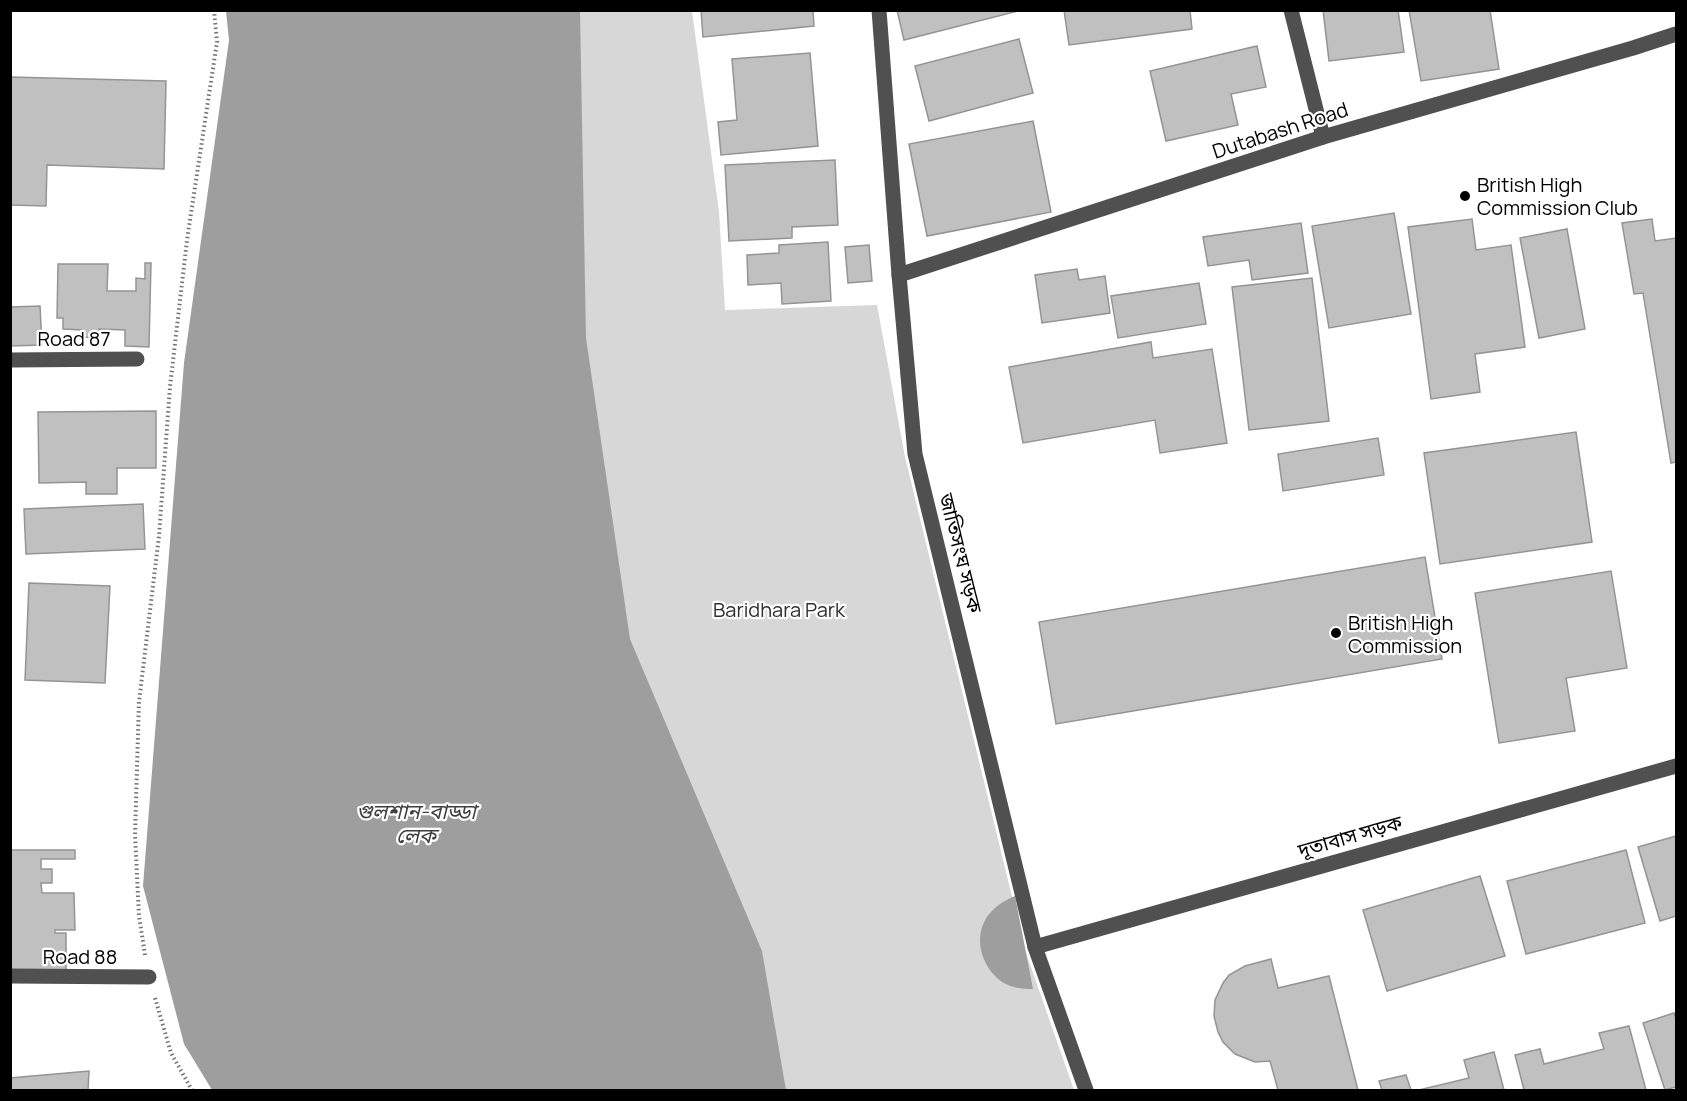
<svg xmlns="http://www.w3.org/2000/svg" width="1687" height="1101" font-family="Manrope,'Noto Sans Bengali',sans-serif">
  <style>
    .green { fill: #d7d7d7 }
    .water { fill: #9e9e9e }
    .building { fill: #c0c0c0; stroke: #949494; stroke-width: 1.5 }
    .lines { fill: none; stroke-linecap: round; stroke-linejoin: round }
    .path { stroke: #727272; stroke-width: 4; stroke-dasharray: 1.5 3; stroke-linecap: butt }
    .minor { stroke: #505050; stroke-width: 15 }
    .poi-dot { fill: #000; stroke: #fff; stroke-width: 2 }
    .labels { text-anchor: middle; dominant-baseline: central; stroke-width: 4.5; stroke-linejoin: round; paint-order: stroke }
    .street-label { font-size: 20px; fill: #000; stroke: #fff }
    .poi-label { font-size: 20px; fill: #000; stroke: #fff; text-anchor: start }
    .park-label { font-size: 20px; fill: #2e2e2e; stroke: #fff }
    .water-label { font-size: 21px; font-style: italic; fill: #3f3f3f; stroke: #fff }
  </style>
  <rect width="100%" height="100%" fill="#fff"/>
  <!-- green -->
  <path class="green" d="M574,11H692L719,212L725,310L877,305L905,457L1025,950L1074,1090H785L625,650L581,347Z"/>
  <!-- water -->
  <g class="water">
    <path d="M226,11H580L586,338L630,639L762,951L786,1090H212L184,1044L143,886L184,363L229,40Z"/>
    <path d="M1015,896L1033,989C1022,989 1012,988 1002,982C979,966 972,932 991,912C998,904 1006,900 1015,896Z"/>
  </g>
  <!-- building -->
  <g class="building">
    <path d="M701,10H813L814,26L703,37Z"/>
    <path d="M897,10H1022L904,40Z"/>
    <path d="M1064,10H1190L1192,29L1069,45Z"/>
    <path d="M1323,10H1398L1404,52L1329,61Z"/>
    <path d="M1409,10H1490L1499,69L1421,81Z"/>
    <path d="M1019,39L1033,93L929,121L915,66Z"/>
    <path d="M1257,46L1266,87L1231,94L1238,125L1166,141L1150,71Z"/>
    <path d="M810,53L818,146L721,155L718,122L737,120L732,59Z"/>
    <path d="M10,77L166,81L164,169L47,165L46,206L10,205Z"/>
    <path d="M1033,121L1051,212L927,236L909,144Z"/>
    <path d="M835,160L838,225L792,227V238L729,241L725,165Z"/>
    <path d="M1394,213L1411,314L1329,328L1312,226Z"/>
    <path d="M1472,219L1476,250L1511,245L1525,347L1475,354L1480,392L1431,399L1408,227Z"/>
    <path d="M1652,219L1655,241L1676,238V462L1671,463L1643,293L1634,294L1622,223Z"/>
    <path d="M1301,223L1308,273L1252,280L1249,260L1208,266L1203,237Z"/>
    <path d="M1567,229L1585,329L1539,338L1520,238Z"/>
    <path d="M828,242L831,301L782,304L781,283L748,285L747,255L779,253V245Z"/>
    <path d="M869,245L872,281L848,283L845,247Z"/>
    <path d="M145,263H151L149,347L125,346V330L99,329V338L83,337V330L63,329V318H57L58,264H108L107,291H136V278L145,279Z"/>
    <path d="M1077,269L1079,280L1105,276L1110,313L1042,323L1035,275Z"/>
    <path d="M1312,278L1329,421L1249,430L1232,287Z"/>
    <path d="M1199,283L1206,324L1118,338L1111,296Z"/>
    <path d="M40,306L42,345L10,346V307Z"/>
    <path d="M1151,342L1153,358L1212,349L1227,443L1160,453L1155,420L1023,443L1009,367Z"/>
    <path d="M156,411V468H117V494H86V482L39,483L38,412Z"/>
    <path d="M1576,432L1592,542L1440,564L1424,453Z"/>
    <path d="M1378,438L1384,475L1283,491L1278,454Z"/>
    <path d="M143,504L145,549L26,554L24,509Z"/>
    <path d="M1425,557L1442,659L1056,724L1039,622Z"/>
    <path d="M1611,571L1627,668L1566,678L1575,731L1499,743L1475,593Z"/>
    <path d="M29,583L110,586L105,683L25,680Z"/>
    <path d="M1676,836V916L1660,921L1638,847Z"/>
    <path d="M10,850H75V859H41V869H52V883H41L42,893H74L75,930H55V933H66V972L10,973Z"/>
    <path d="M1626,850L1645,923L1526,954L1507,881Z"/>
    <path d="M1480,876L1505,956L1387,991L1363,910Z"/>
    <path d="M1271,959L1278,988L1329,976L1358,1090H1278L1270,1061L1255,1062L1235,1054L1223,1042L1218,1032L1214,1016L1215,1000L1223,983L1229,975L1245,966Z"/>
    <path d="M1674,1013L1676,1019V1087L1665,1090L1643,1023Z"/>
    <path d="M1629,1026L1646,1090H1524L1515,1055L1540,1049L1544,1064L1604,1049L1599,1033Z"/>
    <path d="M1494,1052L1504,1090H1419L1469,1078L1464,1060Z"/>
    <path d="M89,1071L88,1090H10V1078Z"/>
    <path d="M1406,1075L1411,1090H1382L1379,1081Z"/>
  </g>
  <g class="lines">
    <!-- path -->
    <g class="path">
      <path d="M145,955L139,916L135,835L139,702L159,536L170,387L187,240L217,42L214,10"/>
      <path d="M155,998L171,1053L192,1090"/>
    </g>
    <!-- minor -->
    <g class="minor">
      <path d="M879,10L899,275L915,454L1035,947L1086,1090"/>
      <path d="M1291,10L1323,137"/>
      <path d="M899,275L1323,137L1633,48L1676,34"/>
      <path d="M10,360L137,359"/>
      <path d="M1035,947L1676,766"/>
      <path d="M10,976L149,977"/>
    </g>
  </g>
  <!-- markers -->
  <g class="poi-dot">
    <circle cx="1465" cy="196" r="6"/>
    <circle cx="1336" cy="633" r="6"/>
  </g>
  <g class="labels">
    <!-- street labels -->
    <g class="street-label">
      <text transform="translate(1280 130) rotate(-18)">Dutabash Road</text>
      <text x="74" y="338">Road 87</text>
      <text transform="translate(961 553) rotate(76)">জাতিসংঘ সড়ক</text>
      <text transform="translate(1350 836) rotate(-16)">দূতাবাস সড়ক</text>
      <text x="80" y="956">Road 88</text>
    </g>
    <!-- poi labels -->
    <g class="poi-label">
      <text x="1477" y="184">British High<tspan x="1477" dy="23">Commission Club</tspan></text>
      <text x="1348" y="622">British High<tspan x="1348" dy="23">Commission</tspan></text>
    </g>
    <!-- park labels -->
    <g class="park-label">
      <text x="779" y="609">Baridhara Park</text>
    </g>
    <!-- water labels -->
    <g class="water-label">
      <text x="416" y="811">গুলশান-বাড্ডা<tspan x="416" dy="24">লেক</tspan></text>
    </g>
  </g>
  <!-- border -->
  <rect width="1687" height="1101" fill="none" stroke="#000000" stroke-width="24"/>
</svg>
